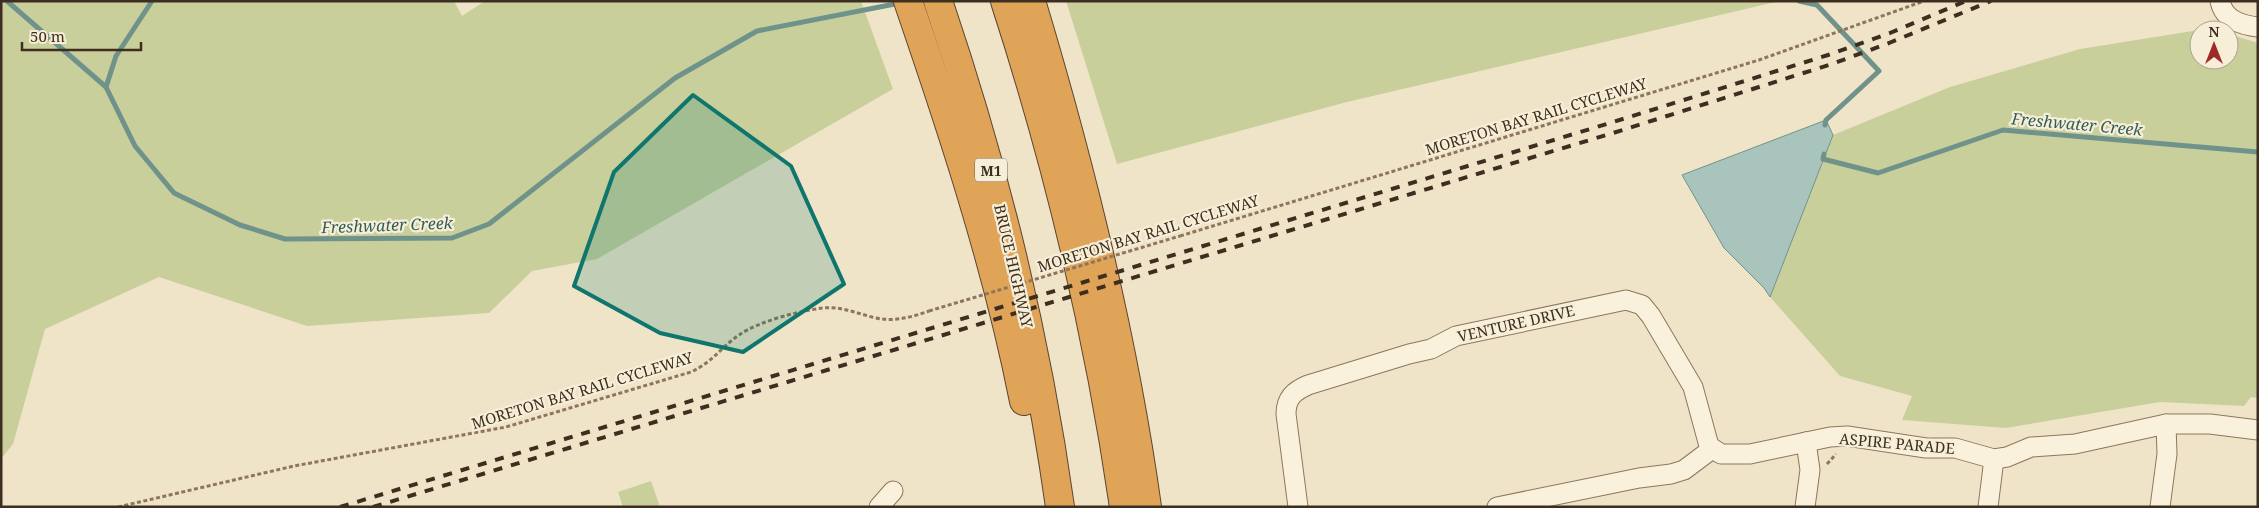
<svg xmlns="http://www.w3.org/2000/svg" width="2259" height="508" font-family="'Noto Serif',serif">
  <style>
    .green { fill: #c9cf9b }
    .water { fill: #a9c4bc; stroke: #6f938a }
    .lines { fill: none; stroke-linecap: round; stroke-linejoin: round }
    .stream { stroke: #6f938a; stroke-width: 5 }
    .street-casing { stroke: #8d765c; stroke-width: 21 }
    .highway-casing { stroke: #5b4430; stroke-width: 30 }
    .path { stroke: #8d765c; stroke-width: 3; stroke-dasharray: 4 2.5; stroke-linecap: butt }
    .street { stroke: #faf1dc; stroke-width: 19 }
    .highway { stroke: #e0a458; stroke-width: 28 }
    .rail { stroke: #3d2e20; stroke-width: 4; stroke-dasharray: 9 9; stroke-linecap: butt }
    .path-bridge { stroke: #8d765c; stroke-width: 3; stroke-dasharray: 4 2.5; stroke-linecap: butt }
    .marked { fill: #0f766e; fill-opacity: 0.2; stroke: #0f766e; stroke-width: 4; stroke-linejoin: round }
    .labels { text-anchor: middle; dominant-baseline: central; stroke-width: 4.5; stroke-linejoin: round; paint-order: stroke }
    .shield { fill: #f7eed8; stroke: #756857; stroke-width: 1 }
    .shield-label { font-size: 14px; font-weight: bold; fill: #3d2e20 }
    .street-label { font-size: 15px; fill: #3d2e20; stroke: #f7eed8 }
    .water-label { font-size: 16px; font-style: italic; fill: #2f5d5a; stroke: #f7eed8 }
  </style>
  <rect width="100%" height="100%" fill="#f0e4c8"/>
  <!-- green -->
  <g class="green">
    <path d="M1,1H454L462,16L485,1H861L893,89L597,259L532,271L489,313L307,326L159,277L45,329L13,444L1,459Z"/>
    <path d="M1066,1H1780L1347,102L1117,164Z"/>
    <path d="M2199,30V60H2229V34L2258,43V398L2251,397L2244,406L2160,402L2006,428L1902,420L1912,396L1840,376L1770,297L1833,135L1950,87L2080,49Z"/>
    <path d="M651,481L660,507H623L618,492Z"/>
  </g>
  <!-- water -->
  <path class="water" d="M1826,120L1833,135L1770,297L1764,288L1724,248L1682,175Z"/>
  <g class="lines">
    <!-- stream -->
    <g class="stream">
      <path d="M7,1L106,87L135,146L174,193L240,225L285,239L452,238L489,224L675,78L757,31L900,3"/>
      <path d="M1799,1L1817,5L1879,71L1826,120L1825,125"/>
      <path d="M106,87L116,56L152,1"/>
      <path d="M1824,154L1823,159L1878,173L2003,130L2258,152"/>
    </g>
    <!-- street casing -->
    <g class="street-casing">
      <g id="street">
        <path d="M2220,1C2224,20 2241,25 2258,27"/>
        <path d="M879,507L893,491"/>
        <path d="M1298,507L1286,414C1286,398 1294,391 1308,385L1409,354L1431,349L1456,336L1626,300L1642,305L1651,316L1693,387L1709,446L1721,454H1750L1830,437L1847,436L1926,448H1955L1994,459L2007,457L2031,447L2075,444L2166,424H2210L2258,430"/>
        <path d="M1497,507L1639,478L1671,474L1684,470L1712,449"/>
        <path d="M1805,507L1810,470L1806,442"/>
        <path d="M1988,507L1994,459"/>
        <path d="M2160,507L2167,454L2166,424"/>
      </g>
    </g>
    <!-- highway casing -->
    <g class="highway-casing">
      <g id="highway">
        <path d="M908,1C953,132 997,265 1024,401"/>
        <path d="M938,1C994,166 1036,335 1060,507"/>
        <path d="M1005,1C1059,167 1099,335 1124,507"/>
        <path d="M1031,1C1081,167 1123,335 1147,507"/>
      </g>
    </g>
    <!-- path -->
    <g class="path">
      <path d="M1180,236L1759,60L1924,1"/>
      <path d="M1827,464L1836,454"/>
      <path d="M118,507L294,466L506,427L691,372C714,361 720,348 739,335C759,321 799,311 823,308C842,306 858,314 876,318C895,322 912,317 929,311"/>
    </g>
    <!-- street -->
    <use href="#street" class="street"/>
    <!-- highway -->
    <use href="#highway" class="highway"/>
    <!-- rail -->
    <g class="rail">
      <path d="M340,507L1610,123L1828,55L1890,33L1966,1"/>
      <path d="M373,507L1613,133L1832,64L1889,43L1991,1"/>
    </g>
    <!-- path-bridge -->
    <path class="path-bridge" d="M929,311L1180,236"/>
  </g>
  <!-- marked area -->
  <path class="marked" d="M693,95L791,166L844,284L743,352L660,333L574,286L614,172Z"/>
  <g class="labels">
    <!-- shield labels -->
    <rect class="shield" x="975" y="158.5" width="32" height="23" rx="4"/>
    <g class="shield-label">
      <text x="991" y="170">M1</text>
    </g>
    <!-- street labels -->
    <g class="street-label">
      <text transform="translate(1536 116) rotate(-17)">MORETON BAY RAIL CYCLEWAY</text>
      <text transform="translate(1148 233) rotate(-17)">MORETON BAY RAIL CYCLEWAY</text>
      <text transform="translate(1014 266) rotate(77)">BRUCE HIGHWAY</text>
      <text transform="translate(1516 323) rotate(-13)">VENTURE DRIVE</text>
      <text transform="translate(582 390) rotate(-17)">MORETON BAY RAIL CYCLEWAY</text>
      <text transform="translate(1897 443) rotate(5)">ASPIRE PARADE</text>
    </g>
    <!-- water labels -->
    <g class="water-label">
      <text transform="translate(2077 124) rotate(5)">Freshwater Creek</text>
      <text transform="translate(387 225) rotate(-2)">Freshwater Creek</text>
    </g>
  </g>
  <!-- border -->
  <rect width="2259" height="508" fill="none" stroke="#3d2e20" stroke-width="5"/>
  <!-- north arrow -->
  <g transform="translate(2214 45)"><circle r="24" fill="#f7eed8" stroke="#ada18e"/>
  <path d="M0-4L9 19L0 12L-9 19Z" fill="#9e2a2b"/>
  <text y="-8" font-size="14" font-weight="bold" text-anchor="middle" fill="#3d2e20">N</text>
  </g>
  <!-- scale -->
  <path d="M22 42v8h119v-8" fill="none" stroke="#3d2e20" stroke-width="2.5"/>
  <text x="30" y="42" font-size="15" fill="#3d2e20" stroke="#f7eed8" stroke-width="4" paint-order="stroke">50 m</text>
</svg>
